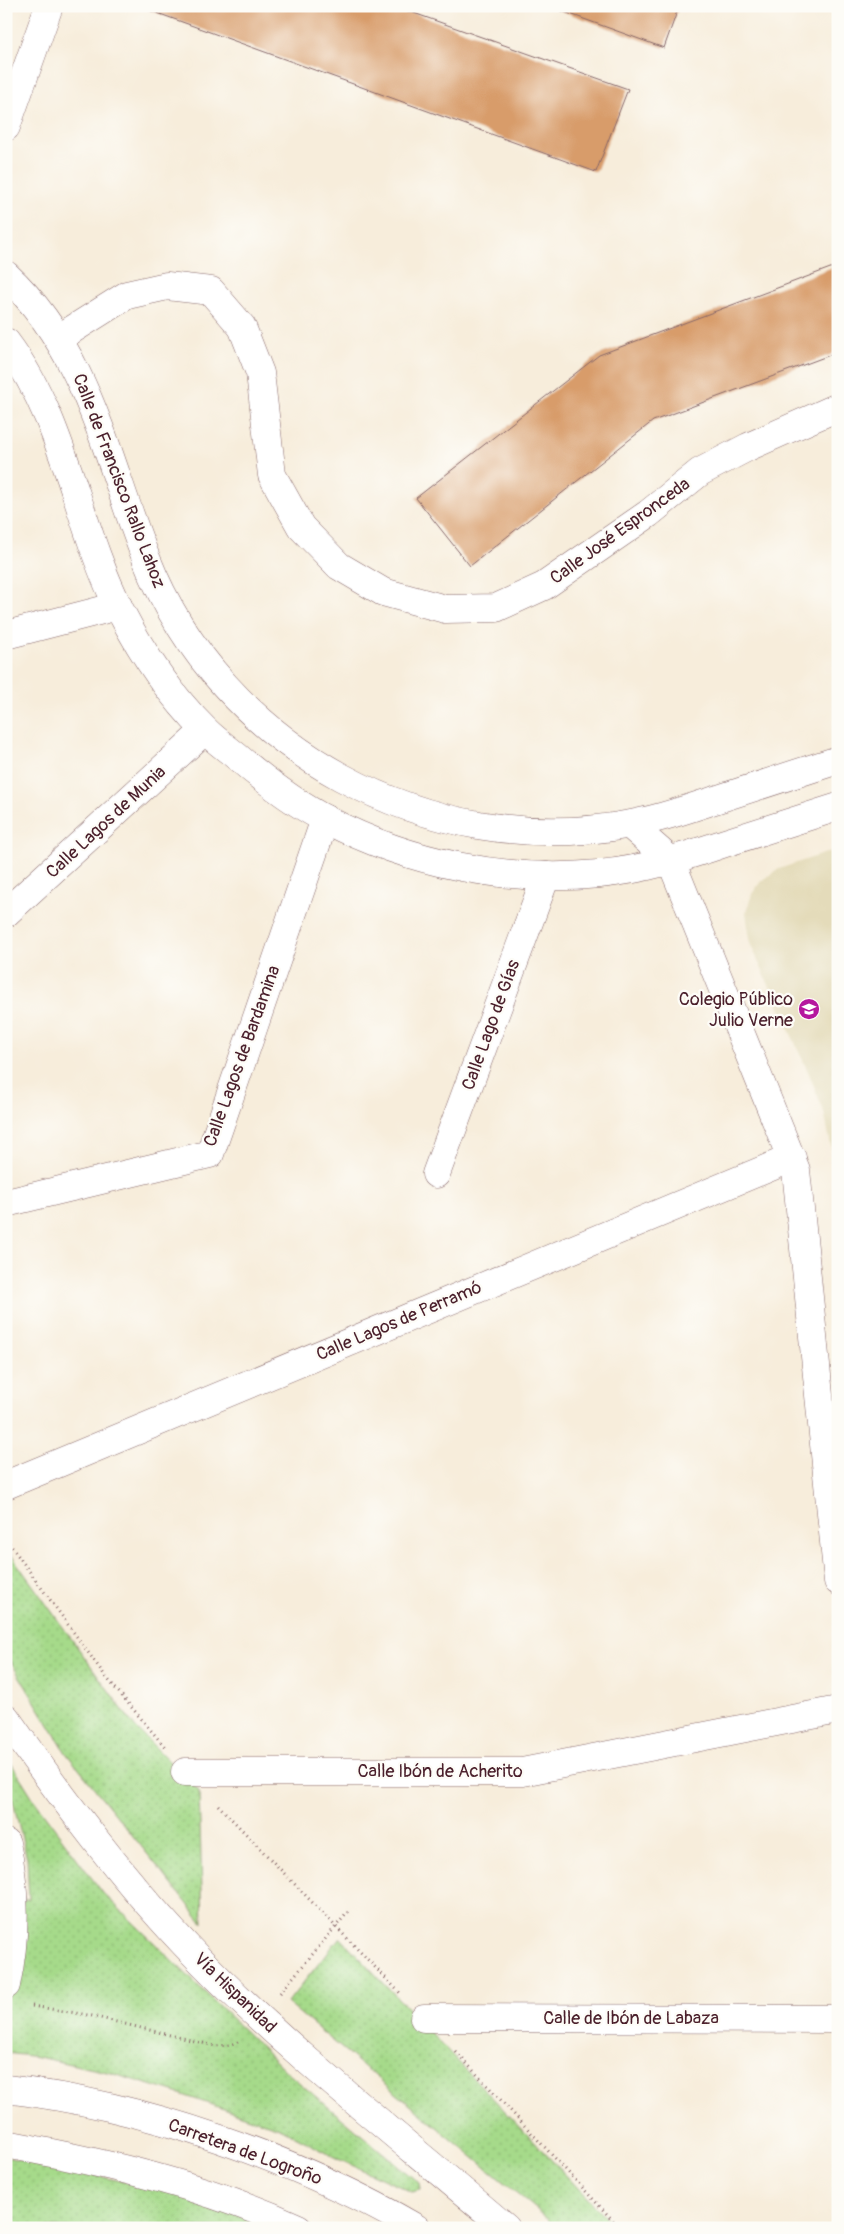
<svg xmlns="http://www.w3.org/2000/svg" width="844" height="2234" font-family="Pangolin,sans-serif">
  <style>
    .built { fill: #e4dbba }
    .green { fill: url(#green-dots); stroke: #787c5a }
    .building { fill: #d89c6b }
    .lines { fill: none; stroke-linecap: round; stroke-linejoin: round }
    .street-casing { stroke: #876769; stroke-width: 29 }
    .secondary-casing { stroke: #876769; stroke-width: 29 }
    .primary-casing { stroke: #876769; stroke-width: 29 }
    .highway-casing { stroke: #876769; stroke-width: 29 }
    .path { stroke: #876769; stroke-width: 3; stroke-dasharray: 1 4; stroke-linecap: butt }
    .street { stroke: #fff; stroke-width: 28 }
    .secondary { stroke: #fff; stroke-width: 28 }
    .primary { stroke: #fff; stroke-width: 28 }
    .highway { stroke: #fff; stroke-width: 28 }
    .labels { text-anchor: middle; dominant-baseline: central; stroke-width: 4.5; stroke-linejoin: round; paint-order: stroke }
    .street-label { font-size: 18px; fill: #4a1f2b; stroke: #fdfcf7 }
    .poi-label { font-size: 18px; fill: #4a1f2b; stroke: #fdfcf7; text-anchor: end }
  </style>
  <defs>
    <pattern id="green-dots" width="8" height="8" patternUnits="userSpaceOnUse" patternTransform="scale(1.25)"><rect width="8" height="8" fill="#a6da8a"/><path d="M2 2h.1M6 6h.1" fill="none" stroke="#90bb77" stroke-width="1.8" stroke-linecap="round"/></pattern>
  </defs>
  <rect width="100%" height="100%" fill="#fdfcf7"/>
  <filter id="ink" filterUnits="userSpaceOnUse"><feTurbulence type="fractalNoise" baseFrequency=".02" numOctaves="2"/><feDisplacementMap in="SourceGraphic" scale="10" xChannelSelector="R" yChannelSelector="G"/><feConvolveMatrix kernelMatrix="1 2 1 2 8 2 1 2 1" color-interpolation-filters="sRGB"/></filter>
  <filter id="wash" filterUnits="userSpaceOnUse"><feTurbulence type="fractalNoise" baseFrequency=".0096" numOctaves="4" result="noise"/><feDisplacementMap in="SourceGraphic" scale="20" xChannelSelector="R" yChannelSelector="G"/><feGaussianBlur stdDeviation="1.12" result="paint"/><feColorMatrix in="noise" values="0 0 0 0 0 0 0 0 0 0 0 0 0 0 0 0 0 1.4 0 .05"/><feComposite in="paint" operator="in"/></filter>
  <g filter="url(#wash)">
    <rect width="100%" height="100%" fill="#f7eddb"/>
    <!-- built -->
    <path class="built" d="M838,849V1179L824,1112L810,1076L750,943L746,912L752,894L761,881L779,869Z"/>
    <!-- green -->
    <g class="green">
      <path d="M6,1548L135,1727L199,1791L203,1923L66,1753L6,1654Z"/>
      <path d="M6,1755L40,1809L103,1893L289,2074L419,2183L420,2190L412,2192L338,2159L282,2129L180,2094L107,2072L38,2057L6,2053V1900L29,1899L27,1859L6,1772Z"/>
      <path d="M340,1937L616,2228H559L287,2003Z"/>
      <path d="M6,2157L189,2195L271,2228H6Z"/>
    </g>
    <g id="blocks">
      <!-- building -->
      <g class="building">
        <path d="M138,6H394L628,89L596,172Z"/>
        <path d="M548,6H679L664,48Z"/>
        <path d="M833,267L838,281V352L653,421L470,566L416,498L599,355Z"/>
      </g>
    </g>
  </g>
  <g filter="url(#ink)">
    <use href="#blocks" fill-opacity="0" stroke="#876769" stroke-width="1"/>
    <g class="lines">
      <!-- street casing -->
      <g class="street-casing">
        <g id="street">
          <path d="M6,127L49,6"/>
          <path d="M59,338L127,295L167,286L211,291L242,327L260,373L272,475L301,527L339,566L383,592L445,609L496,608L544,586L648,514L700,472L748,447L838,407"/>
          <path d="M6,635L118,606"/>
          <path d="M630,825L671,861L796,1170L838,1581"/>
          <path d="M6,913L205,730"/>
          <path d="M436,1174L546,876"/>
          <path d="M6,1203L210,1154L325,819"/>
          <path d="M6,1485L792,1158"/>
          <path d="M185,1772H522L838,1710"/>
          <path d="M424,2018L838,2019"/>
        </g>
      </g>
      <!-- secondary casing -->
      <g class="secondary-casing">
        <g id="secondary">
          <path d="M6,275C88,351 106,458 146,558C221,749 429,862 631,824C661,819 690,808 718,799C758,786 798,773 838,760"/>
          <path d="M6,342C66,421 76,523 120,610C142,653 170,695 205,730C214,739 225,747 235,755C263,779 294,803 327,820C409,863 507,883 599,874C643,870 684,857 725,843C763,831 800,819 838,807"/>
        </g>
      </g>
      <!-- primary casing -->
      <g class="primary-casing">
        <g id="primary">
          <path d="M6,1843C16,1889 16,1939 6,1985"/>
          <path d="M6,2089C145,2105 295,2158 416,2228"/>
          <path d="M6,2144C106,2163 205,2185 298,2228"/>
        </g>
      </g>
      <!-- highway casing -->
      <g class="highway-casing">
        <path id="highway" d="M6,1718C64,1801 126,1884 197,1957C292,2054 402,2139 506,2228"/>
      </g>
      <!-- path -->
      <g class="path">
        <path d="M6,1539L106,1677L165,1747"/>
        <path d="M218,1805L402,1995"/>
        <path d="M280,1993L348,1912"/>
        <path d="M32,2006L88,2015L215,2046L230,2045L238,2042"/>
        <path d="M456,2052L620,2228"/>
      </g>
      <!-- street -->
      <use href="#street" class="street"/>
      <!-- secondary -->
      <use href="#secondary" class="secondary"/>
      <!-- primary -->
      <use href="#primary" class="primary"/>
      <!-- highway -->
      <use href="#highway" class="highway"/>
    </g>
  </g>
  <!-- icons -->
  <defs>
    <g id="school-disc" transform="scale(1.125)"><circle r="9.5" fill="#b5179e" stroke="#fdfcf7"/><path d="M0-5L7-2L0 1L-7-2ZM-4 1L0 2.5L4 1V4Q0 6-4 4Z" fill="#fff"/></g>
  </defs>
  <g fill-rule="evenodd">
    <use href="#school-disc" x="809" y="1009"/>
  </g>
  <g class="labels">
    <!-- street labels -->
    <g class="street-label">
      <text transform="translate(119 481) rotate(69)">Calle de Francisco Rallo Lahoz</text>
      <text transform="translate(620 531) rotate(-36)">Calle José Espronceda</text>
      <text transform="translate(106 822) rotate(-43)">Calle Lagos de Munia</text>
      <text transform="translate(491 1025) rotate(-70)">Calle Lago de Gías</text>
      <text transform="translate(242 1056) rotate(-70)">Calle Lagos de Bardamina</text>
      <text transform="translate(399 1321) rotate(-23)">Calle Lagos de Perramó</text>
      <text x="440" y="1771">Calle Ibón de Acherito</text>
      <text transform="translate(235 1993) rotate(44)">Vía Hispanidad</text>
      <text x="631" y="2018">Calle de Ibón de Labaza</text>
      <text transform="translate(245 2152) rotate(20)">Carretera de Logroño</text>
    </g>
    <!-- poi labels -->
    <g class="poi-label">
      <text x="793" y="999">Colegio Público<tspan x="793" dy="21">Julio Verne</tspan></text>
    </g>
  </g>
  <!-- margin -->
  <rect width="844" height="2234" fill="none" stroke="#fdfcf7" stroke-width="25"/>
</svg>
